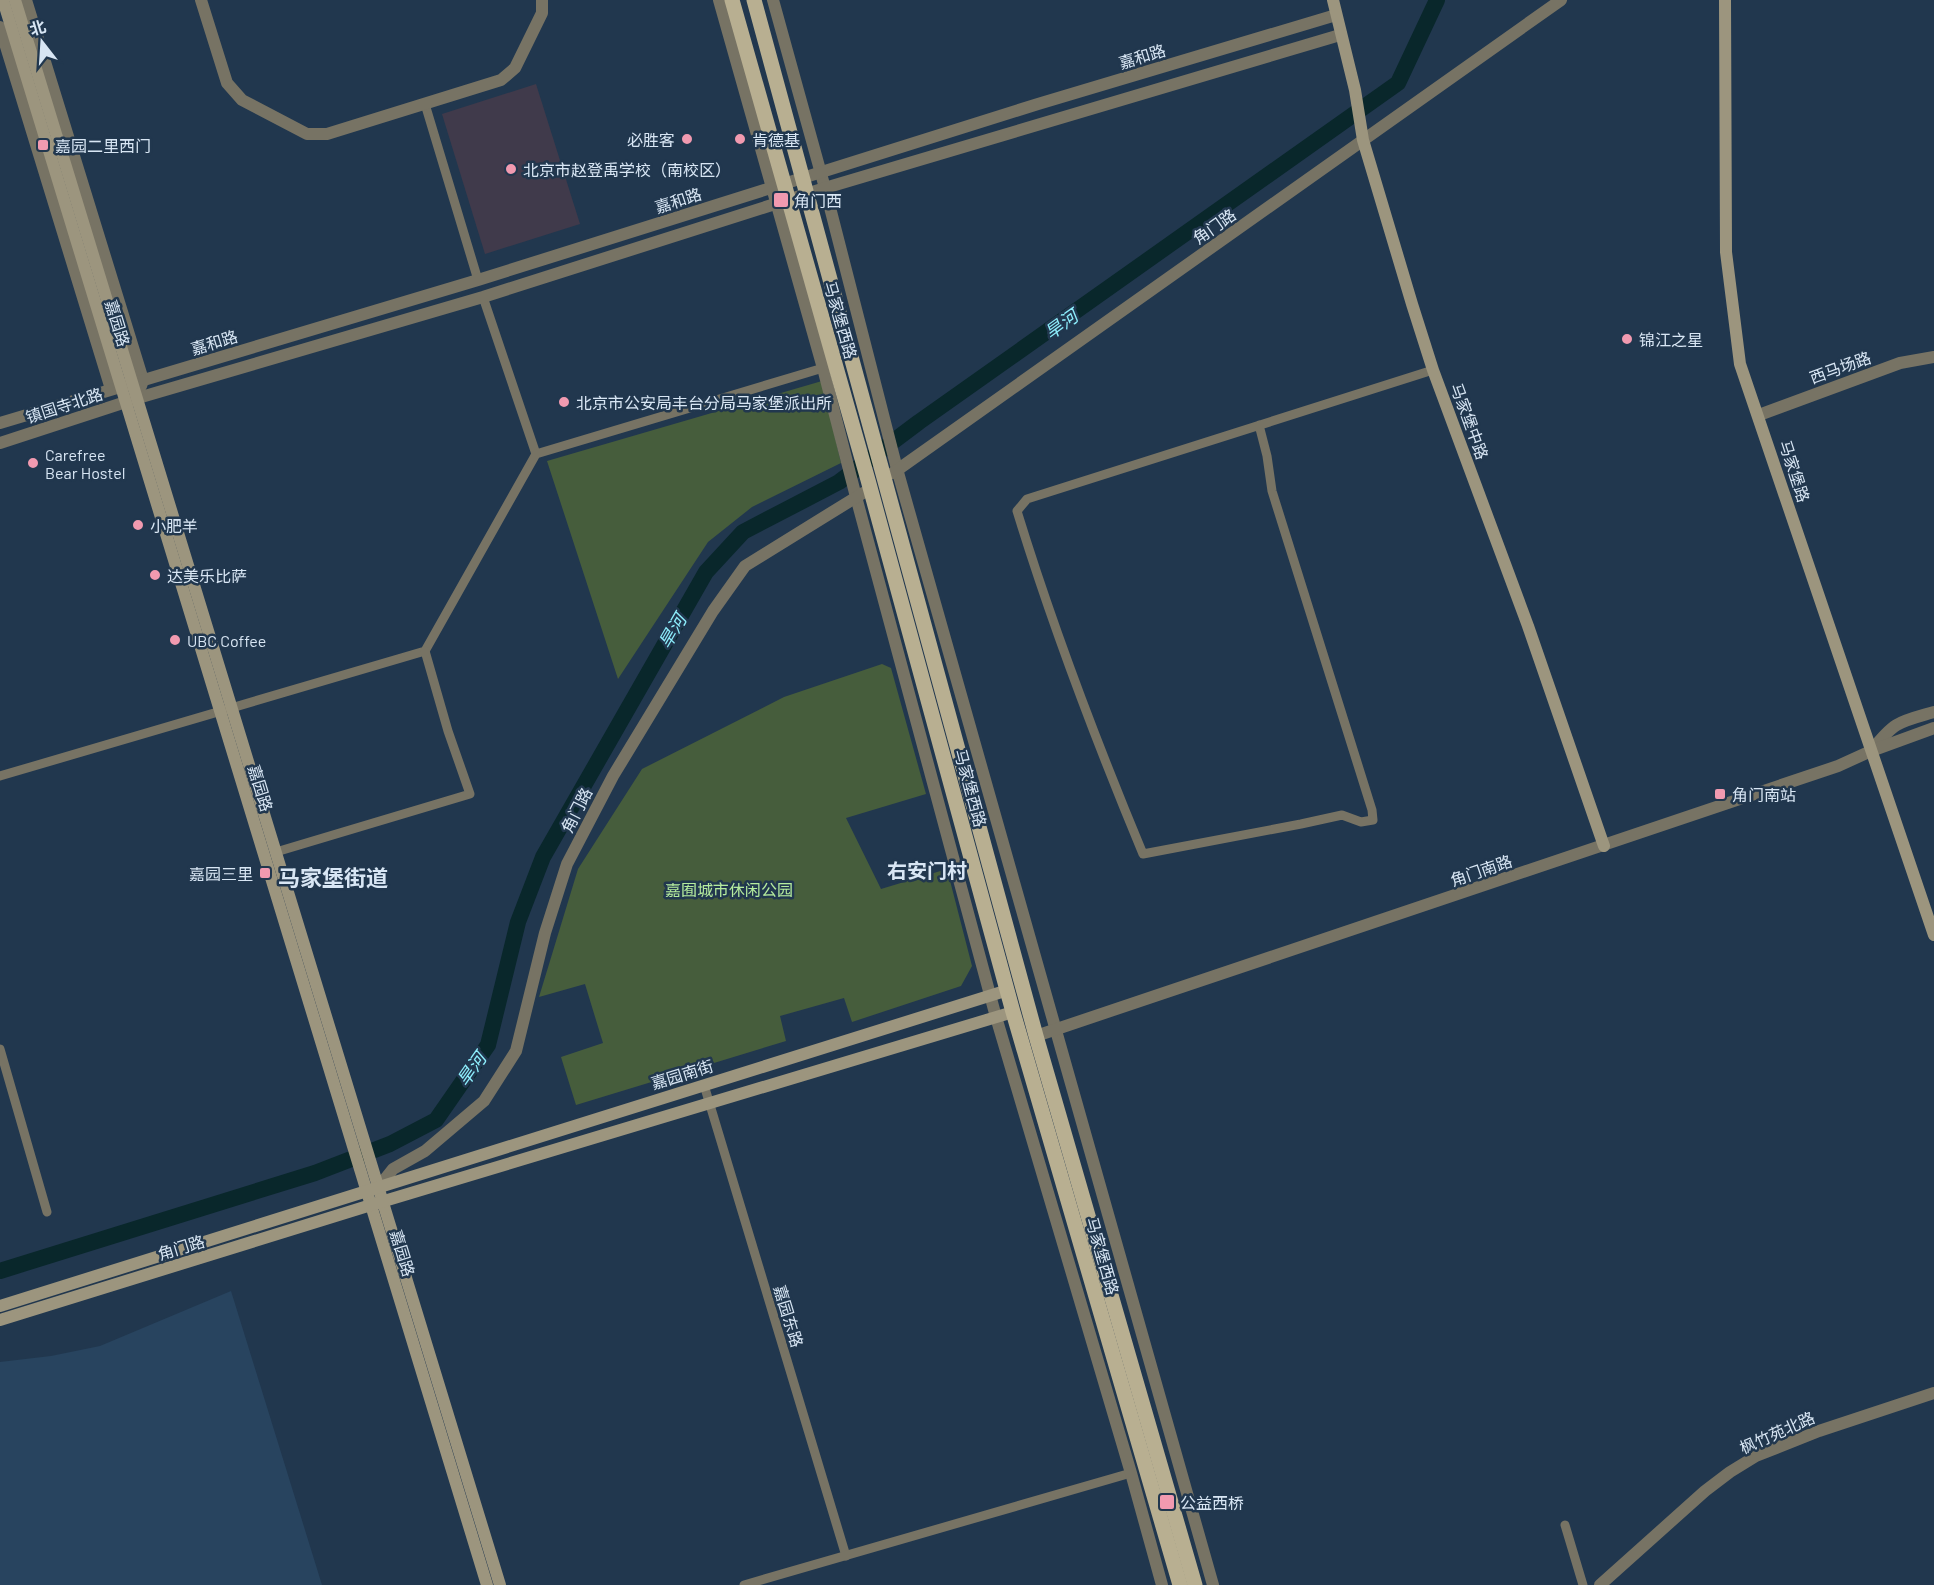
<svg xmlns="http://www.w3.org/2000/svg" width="1934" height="1585" font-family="Barlow,'Noto Sans SC',sans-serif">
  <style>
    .built { fill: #28445f }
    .education { fill: #403a4b }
    .green { fill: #465d3c }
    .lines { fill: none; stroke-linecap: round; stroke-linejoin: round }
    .river { stroke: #09272b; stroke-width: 16 }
    .minor { stroke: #777364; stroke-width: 9 }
    .tertiary { stroke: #777364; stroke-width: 12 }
    .secondary { stroke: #9c957e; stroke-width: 12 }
    .primary { stroke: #b8af91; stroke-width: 15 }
    .poi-dot { fill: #f19ab0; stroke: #21374e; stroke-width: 2 }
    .labels { text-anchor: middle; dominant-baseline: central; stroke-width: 5; stroke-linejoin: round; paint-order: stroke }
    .street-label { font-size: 16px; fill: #d8e6f4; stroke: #21374e }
    .poi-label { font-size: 16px; fill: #d8e6f4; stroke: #21374e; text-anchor: start }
    .park-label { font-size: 16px; fill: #b5eb9d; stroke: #21374e }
    .water-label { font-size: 18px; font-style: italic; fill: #8eeffd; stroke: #21374e }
    .quarter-label { font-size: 20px; font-weight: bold; fill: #d8e6f4; stroke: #21374e }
    .district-label { font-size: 22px; font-weight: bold; fill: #d8e6f4; stroke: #21374e }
  </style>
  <rect width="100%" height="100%" fill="#21374e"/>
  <!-- built -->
  <path class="built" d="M231,1291L322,1585H0V1362L51,1356L100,1346Z"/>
  <!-- education -->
  <path class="education" d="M536,84L580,224L485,254L442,114Z"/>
  <!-- green -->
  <g class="green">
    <path d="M822,381L841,463L752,507L708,542L618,679L547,461Z"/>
    <path d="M882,664L891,668L926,794L846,818L881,889L947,869L972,966L961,986L852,1022L844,998L780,1016L786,1041L576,1105L561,1057L603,1043L585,984L539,997L578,869L642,769L784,697Z"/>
  </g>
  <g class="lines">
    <!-- river -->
    <path class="river" d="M0,1271L315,1173L390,1144L436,1120L488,1045L518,922L543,857L706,572L743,532L839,482L919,422L1398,83L1437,0"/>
    <!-- minor -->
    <g class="minor">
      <path d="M425,104L478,280"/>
      <path d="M483,297L536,454"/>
      <path d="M1259,425L1267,456L1272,491L1372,810L1373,820L1361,822L1342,815L1301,824L1143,854C1096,741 1053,628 1017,511L1027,499L1433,370"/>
      <path d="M0,776L425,651L536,454L823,368"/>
      <path d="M276,852L470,794L448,731L425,651"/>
      <path d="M0,1049L47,1212"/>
      <path d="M704,1085L846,1556"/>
      <path d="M1565,1525L1583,1585"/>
      <path d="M744,1585L1131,1473"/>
    </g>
    <!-- tertiary -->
    <g class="tertiary">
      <path d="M26,0L143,380L141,386"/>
      <path d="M201,0L227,83L242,100L307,134H327L501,80L515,68L542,13V0"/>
      <path d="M719,0L823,368L855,493L996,1017L1131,1473L1162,1585"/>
      <path d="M773,0L825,188L897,469L1213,1585"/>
      <path d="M0,27L111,389"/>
      <path d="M1759,415L1900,363L1934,357"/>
      <path d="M0,423L478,280L1038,104L1336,15"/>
      <path d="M0,443L138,398L483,297L825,188L1340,35"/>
      <path d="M893,473L1561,0"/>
      <path d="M1872,750C1895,721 1899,722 1934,712"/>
      <path d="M1036,1036L1838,766L1871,751L1934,728"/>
      <path d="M378,1188L393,1169L425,1151L484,1101L516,1051L545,933L567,864L613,776L713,611L745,566L863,493"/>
      <path d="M1600,1585L1705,1491L1730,1472L1756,1456L1819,1431L1934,1393"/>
    </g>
    <!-- secondary -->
    <g class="secondary">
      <path d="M3,0L487,1585"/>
      <path d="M15,0L500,1585"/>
      <path d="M1333,0L1355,90L1363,140L1412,304L1433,370L1528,626L1604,846"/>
      <path d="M1725,0L1726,252L1740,364L1934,935"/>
      <path d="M0,1306L1008,990"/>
      <path d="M0,1320L371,1205L1013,1012"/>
    </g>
    <!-- primary -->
    <g class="primary">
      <path d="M732,0L868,480L1013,1012L1180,1585"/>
      <path d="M754,0L1036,1036L1195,1585"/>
    </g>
  </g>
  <!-- markers -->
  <g class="poi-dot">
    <circle cx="687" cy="139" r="6"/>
    <circle cx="740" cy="139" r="6"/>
    <rect x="37" y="139" width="12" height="12" rx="3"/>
    <circle cx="511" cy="169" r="6"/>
    <rect x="773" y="192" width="16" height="16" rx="3"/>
    <circle cx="1627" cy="339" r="6"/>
    <circle cx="564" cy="402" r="6"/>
    <circle cx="33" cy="463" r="6"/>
    <circle cx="138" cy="525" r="6"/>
    <circle cx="155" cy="575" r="6"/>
    <circle cx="175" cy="640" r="6"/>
    <rect x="1714" y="788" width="12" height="12" rx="3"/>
    <rect x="259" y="867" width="12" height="12" rx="3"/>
    <rect x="1159" y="1494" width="16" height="16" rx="3"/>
  </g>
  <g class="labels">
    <!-- street labels -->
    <g class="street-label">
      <text transform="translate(1142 56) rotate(-17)">嘉和路</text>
      <text transform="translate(678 200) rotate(-18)">嘉和路</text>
      <text transform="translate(1214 226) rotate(-35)">角门路</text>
      <text transform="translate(841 320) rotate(74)">马家堡西路</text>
      <text transform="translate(118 323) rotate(73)">嘉园路</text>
      <text transform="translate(214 342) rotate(-17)">嘉和路</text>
      <text transform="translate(1840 367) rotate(-20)">西马场路</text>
      <text transform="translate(64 405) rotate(-18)">镇国寺北路</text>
      <text transform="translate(1470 421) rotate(70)">马家堡中路</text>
      <text transform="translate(1795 471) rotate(72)">马家堡路</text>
      <text transform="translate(261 788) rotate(73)">嘉园路</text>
      <text transform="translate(971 788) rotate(75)">马家堡西路</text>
      <text transform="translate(576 810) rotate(-63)">角门路</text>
      <text transform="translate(1481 870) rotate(-19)">角门南路</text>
      <text transform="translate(682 1074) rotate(-17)">嘉园南街</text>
      <text transform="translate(181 1247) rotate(-17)">角门路</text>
      <text transform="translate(403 1253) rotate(73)">嘉园路</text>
      <text transform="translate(1103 1256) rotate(74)">马家堡西路</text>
      <text transform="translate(789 1316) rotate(73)">嘉园东路</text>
      <text transform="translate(1777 1432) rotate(-24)">枫竹苑北路</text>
    </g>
    <!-- poi labels -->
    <g class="poi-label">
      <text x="675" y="139" text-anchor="end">必胜客</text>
      <text x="752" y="139">肯德基</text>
      <text x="55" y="145">嘉园二里西门</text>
      <text x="523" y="169">北京市赵登禹学校（南校区）</text>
      <text x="794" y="200">角门西</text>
      <text x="1639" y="339">锦江之星</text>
      <text x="576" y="402">北京市公安局丰台分局马家堡派出所</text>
      <text x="45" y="454">Carefree<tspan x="45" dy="18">Bear Hostel</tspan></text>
      <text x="150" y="525">小肥羊</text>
      <text x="167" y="575">达美乐比萨</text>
      <text x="187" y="640">UBC Coffee</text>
      <text x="1732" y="794">角门南站</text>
      <text x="253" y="873" text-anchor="end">嘉园三里</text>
      <text x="1180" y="1502">公益西桥</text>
    </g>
    <!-- park labels -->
    <g class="park-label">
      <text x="729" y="889">嘉囿城市休闲公园</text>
    </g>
    <!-- water labels -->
    <g class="water-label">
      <text transform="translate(1061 324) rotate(-36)">旱河</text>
      <text transform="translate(672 631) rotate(-60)">旱河</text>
      <text transform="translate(471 1069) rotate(-55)">旱河</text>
    </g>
    <!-- quarter labels -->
    <g class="quarter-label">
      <text x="927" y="870">右安门村</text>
    </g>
    <!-- district labels -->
    <g class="district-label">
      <text x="333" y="877">马家堡街道</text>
    </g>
  </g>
  <!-- north arrow -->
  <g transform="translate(42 42) rotate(343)" stroke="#21374e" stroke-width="4.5" paint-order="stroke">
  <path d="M0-4.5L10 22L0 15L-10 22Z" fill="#d8e6f4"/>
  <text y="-9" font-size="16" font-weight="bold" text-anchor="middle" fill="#d8e6f4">北</text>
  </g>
</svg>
